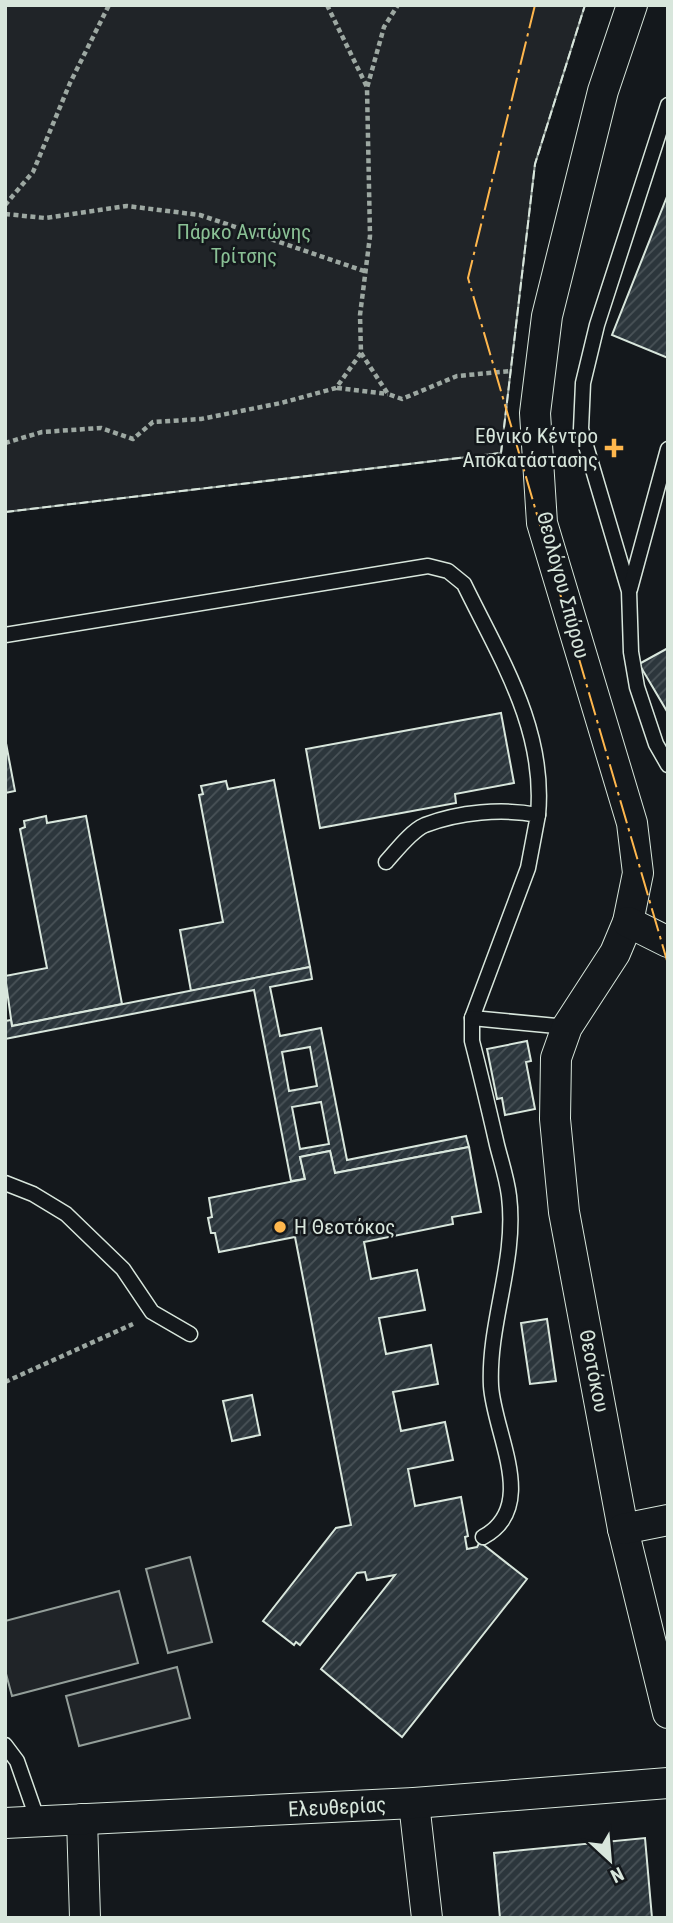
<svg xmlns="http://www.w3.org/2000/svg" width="673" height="1923" font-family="'Roboto Condensed',sans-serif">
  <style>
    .green { fill: #202428; stroke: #939e99; stroke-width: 2 }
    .building { fill: url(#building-hatch); stroke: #d8e6dc; stroke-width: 2; fill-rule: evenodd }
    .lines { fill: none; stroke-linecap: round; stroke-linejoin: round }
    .service-casing { stroke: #d8e6dc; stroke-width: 17 }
    .minor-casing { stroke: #d8e6dc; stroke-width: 32 }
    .path { stroke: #9da8a2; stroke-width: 4.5; stroke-dasharray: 5 3.5; stroke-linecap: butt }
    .service { stroke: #14181c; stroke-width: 14 }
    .minor { stroke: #14181c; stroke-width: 30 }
    .fence { stroke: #d8e6dc; stroke-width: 2; stroke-dasharray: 9 3.5; stroke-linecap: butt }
    .power { stroke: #ffb74d; stroke-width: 2; stroke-dasharray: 24 5 3.5 5; stroke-linecap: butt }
    .poi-dot { fill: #ffb74d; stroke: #14181c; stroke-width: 2.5 }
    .labels { text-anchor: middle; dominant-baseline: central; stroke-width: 5; stroke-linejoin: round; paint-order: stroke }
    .park-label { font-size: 21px; fill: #8ac095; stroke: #14181c }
    .poi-label { font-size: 21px; fill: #d8e6dc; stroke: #14181c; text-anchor: end }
    .street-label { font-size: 21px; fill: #d8e6dc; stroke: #14181c }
  </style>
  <defs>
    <pattern id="building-hatch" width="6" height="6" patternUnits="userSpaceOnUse" patternTransform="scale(1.75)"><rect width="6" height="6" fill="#2c363c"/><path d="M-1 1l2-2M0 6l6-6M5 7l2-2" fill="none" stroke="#4a5358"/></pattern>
  </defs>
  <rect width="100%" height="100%" fill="#14181c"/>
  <!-- green -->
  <g class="green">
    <path d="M5,5H585L535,164L501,453L5,512Z"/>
    <path d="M190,1557L212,1642L168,1653L146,1569Z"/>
    <path d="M119,1591L138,1663L12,1696L5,1670V1621Z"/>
    <path d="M177,1667L190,1718L79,1746L66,1696Z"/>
  </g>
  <!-- building -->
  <g class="building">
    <path d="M668,194V358L612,335Z"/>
    <path d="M668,648V713L639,664Z"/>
    <path d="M501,713L514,783L455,794L456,803L320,828L306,749Z"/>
    <path d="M5,738L15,791L5,793Z"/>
    <path d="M274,780L310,967L191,991L180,930L223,922L199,795L203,794L201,786L226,781L228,789Z"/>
    <path d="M46,816L47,823L86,816L122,1004L12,1026L5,976L47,968L20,829L25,827L24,821Z"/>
    <path d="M310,967L312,979L270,987L280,1036L321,1028L347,1160L466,1136L469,1147L335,1173L330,1151L300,1157L305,1179L291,1181L254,990L5,1039V1021L11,1020L12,1026ZM310,1047L317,1086L289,1091L282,1052ZM321,1102L329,1144L300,1149L292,1107Z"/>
    <path d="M527,1041L531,1061L526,1062L535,1109L505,1115L502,1098L497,1099L487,1049Z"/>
    <path d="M469,1147L481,1212L452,1217L453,1224L364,1242L371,1279L417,1270L425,1310L379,1318L386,1354L431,1345L438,1384L393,1392L401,1431L445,1422L453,1460L408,1469L415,1506L461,1497L468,1536L465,1537L467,1549L477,1547L480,1542L527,1579L402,1737L321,1669L395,1575L367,1580L365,1572L357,1573L300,1645L296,1642L294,1645L263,1621L336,1528L351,1525L295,1237L219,1252L215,1233H211L208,1218L212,1217L209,1198L305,1179L300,1157L330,1151L335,1173Z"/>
    <path d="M547,1319L556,1381L530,1384L521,1323Z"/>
    <path d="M252,1395L260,1435L232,1441L223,1401Z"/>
    <path d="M645,1838L652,1918H500L494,1853Z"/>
  </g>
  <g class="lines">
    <!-- service casing -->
    <g class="service-casing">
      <g id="service">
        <path d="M668,105L597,325L583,383L581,429L629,591L631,652L637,687L656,744L668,765"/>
        <path d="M630,589L668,449"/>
        <path d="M5,635L428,566L448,571L464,584C500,658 546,729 538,815"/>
        <path d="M386,862C396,851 411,831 425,825C459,812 502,808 538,815L528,868L472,1018V1041C481,1076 489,1110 497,1145C501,1161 507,1179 509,1196C517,1261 488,1322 491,1386C494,1434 539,1507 483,1537"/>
        <path d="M472,1018L567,1027"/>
        <path d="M5,1183L33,1194L66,1214L123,1269L152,1312L190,1334"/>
        <path d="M5,1745L17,1761L38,1821"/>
      </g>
    </g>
    <!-- minor casing -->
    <g class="minor-casing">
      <g id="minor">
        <path d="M632,5L603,91L547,316L535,413L542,523L632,823L638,873L628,922L615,953L567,1027L556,1058L555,1119L564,1212L623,1529L668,1713"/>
        <path d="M628,922L668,942"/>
        <path d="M623,1529L668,1520"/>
        <path d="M414,1803L427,1918"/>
        <path d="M82,1819L85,1918"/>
        <path d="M5,1823L414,1803L668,1783"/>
      </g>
    </g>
    <!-- path -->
    <g class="path">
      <path d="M327,5L367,87"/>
      <path d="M5,205L33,172L70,83L109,5"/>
      <path d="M5,214L45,218L127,206L200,215L367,272"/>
      <path d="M361,353L388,394L402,399L457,376L511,371"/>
      <path d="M337,388L388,394"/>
      <path d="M5,443L42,432L101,428L133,439L153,422L201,419L281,403L336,388L361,353L360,315L370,236L367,88L384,27L398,5"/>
      <path d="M5,1382L133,1324"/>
    </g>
    <!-- service -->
    <use href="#service" class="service"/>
    <!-- minor -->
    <use href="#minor" class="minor"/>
    <!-- fence -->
    <path class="fence" d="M5,512L501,453L535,164L585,5"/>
    <!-- power -->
    <path class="power" d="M535,5L468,278L668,964"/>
  </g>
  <!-- markers -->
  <g class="poi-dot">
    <path d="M610.5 437.5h7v7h7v7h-7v7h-7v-7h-7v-7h7z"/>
    <circle cx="280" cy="1227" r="7"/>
  </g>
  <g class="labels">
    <!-- park labels -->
    <g class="park-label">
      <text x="244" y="232">Πάρκο Αντώνης<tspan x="244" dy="24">Τρίτσης</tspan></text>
    </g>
    <!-- poi labels -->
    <g class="poi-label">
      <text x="598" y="436">Εθνικό Κέντρο<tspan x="598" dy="24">Αποκατάστασης</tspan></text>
      <text x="294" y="1227" text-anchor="start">Η Θεοτόκος</text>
    </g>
    <!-- street labels -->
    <g class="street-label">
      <text transform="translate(563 585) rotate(75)">Θεολόγου Σπύρου</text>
      <text transform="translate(594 1371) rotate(79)">Θεοτόκου</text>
      <text transform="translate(337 1807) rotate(-3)">Ελευθερίας</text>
    </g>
  </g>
  <!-- border -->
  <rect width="673" height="1923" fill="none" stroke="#d8e6dc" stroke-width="14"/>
  <!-- north arrow -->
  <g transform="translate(610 1860) rotate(154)" stroke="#14181c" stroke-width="5" paint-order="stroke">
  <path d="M0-5L12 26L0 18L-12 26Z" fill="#d8e6dc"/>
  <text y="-10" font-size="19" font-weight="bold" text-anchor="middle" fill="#d8e6dc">N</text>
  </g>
</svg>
